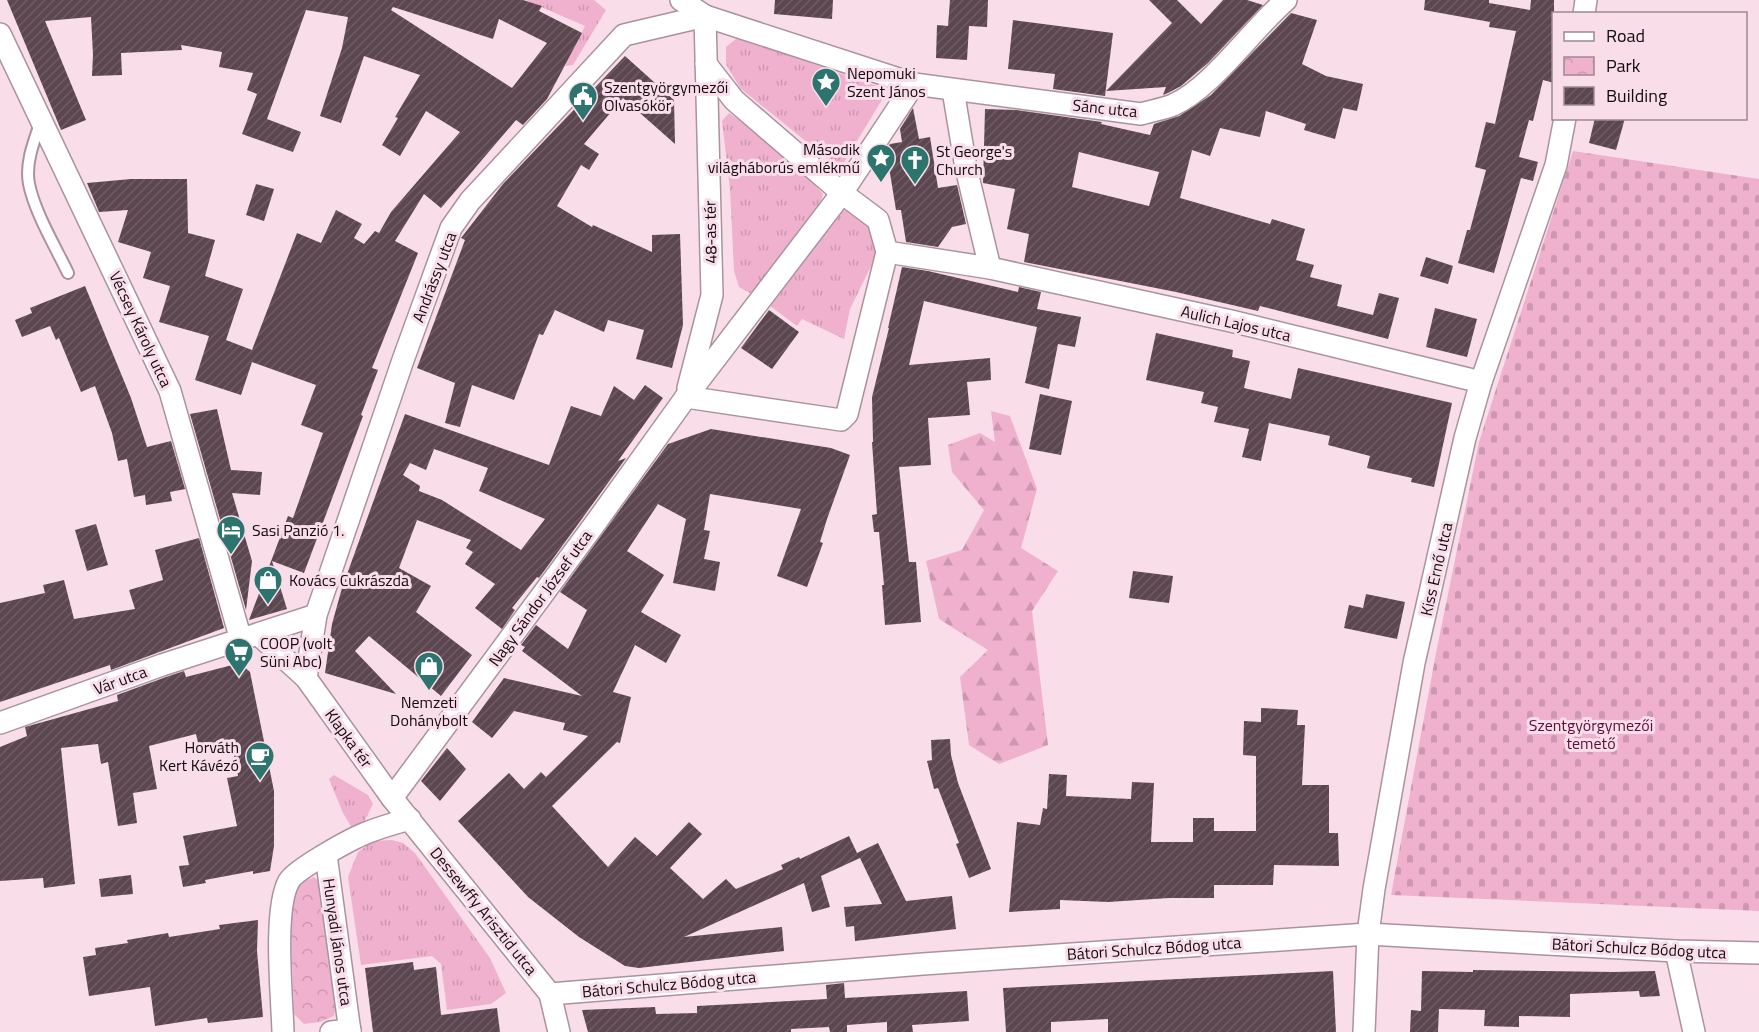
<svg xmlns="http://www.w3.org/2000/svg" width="1759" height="1032" font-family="'Titillium Web',sans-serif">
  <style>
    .grass { fill: url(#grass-tufts) }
    .forest { fill: url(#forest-firs) }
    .cemetery { fill: url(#cemetery-stones) }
    .park { fill: url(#park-crowns) }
    .building { fill: url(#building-hatch); fill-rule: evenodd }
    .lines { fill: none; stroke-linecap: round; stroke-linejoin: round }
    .lane-casing { stroke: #ab929e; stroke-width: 14 }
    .street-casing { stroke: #ab929e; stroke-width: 24 }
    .lane { stroke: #fff; stroke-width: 10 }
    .street { stroke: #fff; stroke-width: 21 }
    .labels { text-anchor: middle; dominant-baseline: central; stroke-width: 6; stroke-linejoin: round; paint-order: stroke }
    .poi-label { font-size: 16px; fill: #120a0e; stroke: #f9deea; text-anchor: start }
    .street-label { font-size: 16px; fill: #120a0e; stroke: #f9deea }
    .park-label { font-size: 16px; fill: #570e3a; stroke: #f9deea }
  </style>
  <defs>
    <pattern id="grass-tufts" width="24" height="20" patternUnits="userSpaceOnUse" patternTransform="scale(1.5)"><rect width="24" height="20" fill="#f0b1cf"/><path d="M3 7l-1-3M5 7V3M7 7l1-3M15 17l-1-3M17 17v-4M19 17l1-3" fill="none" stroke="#cd97b1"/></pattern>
    <pattern id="forest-firs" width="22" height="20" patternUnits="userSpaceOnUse" patternTransform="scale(1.5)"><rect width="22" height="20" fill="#f0b1cf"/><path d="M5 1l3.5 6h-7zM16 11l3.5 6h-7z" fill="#cd97b1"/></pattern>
    <pattern id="cemetery-stones" width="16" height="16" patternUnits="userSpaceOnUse" patternTransform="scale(1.5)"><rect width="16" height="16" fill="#f0b1cf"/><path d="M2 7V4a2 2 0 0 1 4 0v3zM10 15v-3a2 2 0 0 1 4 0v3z" fill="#cd97b1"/></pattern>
    <pattern id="park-crowns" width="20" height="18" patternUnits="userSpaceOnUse" patternTransform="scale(1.5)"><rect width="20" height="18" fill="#f0b1cf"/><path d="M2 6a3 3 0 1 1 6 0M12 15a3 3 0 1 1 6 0" fill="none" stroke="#cd97b1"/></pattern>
    <pattern id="building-hatch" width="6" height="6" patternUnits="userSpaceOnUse" patternTransform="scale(1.5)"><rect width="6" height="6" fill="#5c4650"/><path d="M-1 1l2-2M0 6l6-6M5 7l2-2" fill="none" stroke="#6e5c65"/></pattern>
  </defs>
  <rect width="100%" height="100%" fill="#f9deea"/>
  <!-- grass -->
  <g class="grass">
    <path d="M525,0H594L606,10L573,65L565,66L585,26Z"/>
    <path d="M737,38L877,86L885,95L840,169L740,88L726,64V47Z"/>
    <path d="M729,113L782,150L823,194L820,205L757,293H750L739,287L734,271L730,189L722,121Z"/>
    <path d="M846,210L860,216L873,234L878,252L850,309L844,339L802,319L797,326L766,303L835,214Z"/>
    <path d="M334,775L368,795L373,804L364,822L352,828L343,813L329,779Z"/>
    <path d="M392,840L403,843L415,853L490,958L506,993L491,1004L447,1010L441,964L432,956L361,965L348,877L358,852L373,841Z"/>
  </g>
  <!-- forest -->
  <path class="forest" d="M991,411L1010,416L1037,489L1021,548L1058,571L1032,611L1048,745L999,764L969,745L960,677L988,650L939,619L926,561L962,550L984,510L952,472L948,445L980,433L995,442Z"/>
  <!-- cemetery -->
  <path class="cemetery" d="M1573,151L1759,179V911L1391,895L1436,653L1479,442Z"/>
  <!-- park -->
  <path class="park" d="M314,877L319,881L336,1005L334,1016L320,1022L304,1024L294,1014L290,905L292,891L302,882Z"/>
  <!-- building -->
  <g class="building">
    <path d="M7,0H523L542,6L539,11L582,33L547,99L523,125L516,120L441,208L424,194L395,241L418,253L372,368L378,370L361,415L363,416L304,573L272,561L287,609L249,620L288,516L293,518L323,433L301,425L316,385L252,362L241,395L195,380L209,336L159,322L170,286L143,278L151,252L118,242L128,210L99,212L87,183L131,179H187L188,233L215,240L205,276L243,289L226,340L252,350L297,233L321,243L336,210L362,224L354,238L364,244L375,231L379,233L391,212L460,132L426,111L400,156L382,145L398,118L395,117L420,75L364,56L341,123L320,116L342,48L348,17L306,10L267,119L301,132L293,152L242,134L257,94L247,90L253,73L219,67L222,52L181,45L182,50L121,53L122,75L92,76L93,55L91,17L45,21L86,120L61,130ZM393,7L493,39L499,19L547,43L512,88L391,10Z"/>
    <path d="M775,0H833L832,19L774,14Z"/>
    <path d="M950,0H988L987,27L969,26L967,60L936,58L937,25L948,26Z"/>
    <path d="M1149,0H1177L1201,24L1223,0H1247L1263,5L1208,63L1181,86L1168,93L1163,95L1166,87L1106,91L1172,23Z"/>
    <path d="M1425,0H1489V3L1530,10L1531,0H1554V83L1543,80L1533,121L1529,120L1519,157L1538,162L1533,181L1521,178L1494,273L1458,263L1467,230H1470L1486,170L1475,167L1486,122L1495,124L1516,31L1489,27L1490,22L1424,10Z"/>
    <path d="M1291,13L1317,20L1302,64L1326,76L1363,84L1357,111L1343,108L1335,139L1304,130L1306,124L1266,111L1260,137L1220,128L1210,156L1192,150L1180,198L1270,224L1272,219L1305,229L1296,260L1314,265L1310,277L1342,285L1337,306L1373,315L1379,293L1399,298L1388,339L1260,306L1258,311L1176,292L1024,262L1029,234L1007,229L1015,189L983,183L985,109L1016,110L1102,122L1101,124L1150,135L1154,124L1179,116L1211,95ZM1079,152L1159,172L1149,206L1072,187Z"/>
    <path d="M1013,20L1113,33L1105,96L1053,89L1055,74L1008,69Z"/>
    <path d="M625,56L674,100L675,144L623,98L584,144L599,154L589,170L581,165L557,206L592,227L593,225L652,252V235L680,234L683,325L672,368L636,359L644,330L608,320L604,332L555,310L543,335L539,334L514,400L472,385L460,427L445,423L455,383L417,368L465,240L461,238L503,184Z"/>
    <path d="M913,108L919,139L930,137L938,188L957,185L966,224L952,227L938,247L906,242L901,210H896L886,149L890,144L902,142L900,129Z"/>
    <path d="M1595,118H1625L1616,150L1589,143Z"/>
    <path d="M256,184L274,189L264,221L246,215Z"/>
    <path d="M1426,257L1453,266L1448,284L1420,276Z"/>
    <path d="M902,267L928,271L1018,292L1019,287L1041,292L1037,309L1081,317L1075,347L1058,344L1049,389L1025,383L1037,327L924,301L909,365L990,358L991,380L967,382L970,415L928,418L931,465L899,467L909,562H916L921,622L885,625L882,585H884L879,532H874L872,515L877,514L872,442H873L872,397L889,328H888Z"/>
    <path d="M85,286L131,398L147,447L171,441L185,489L170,492L172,501L146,505L145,495L134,497L127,459L118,461L112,433L95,386L81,392L59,338L56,340L50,326L22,337L15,320L32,313L30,308Z"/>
    <path d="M1435,308L1477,319L1467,357L1426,347Z"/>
    <path d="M769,310L799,332L772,369L741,348Z"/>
    <path d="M1156,333L1233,350L1232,357L1250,361L1244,388L1291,399L1298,368L1452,403L1434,487L1411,482L1412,478L1367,468L1370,456L1328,445L1330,436L1269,423L1261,461L1242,457L1249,429L1214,422L1218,407L1201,403L1204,392L1146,380Z"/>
    <path d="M645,385L663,398L618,461L626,458L539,578L537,577L512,608L515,610L502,629L475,608L495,584L465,564L473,552L466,548L471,540L417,520L399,568L431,586L416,612L472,655L441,696L369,636L355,651L396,694L325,673L332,624L342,588L405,414L549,465L571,406L601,416L614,386L634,400ZM434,449L488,468L479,491L545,519L521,550L442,500L419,491L420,486L403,475L410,463L426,470Z"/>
    <path d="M1040,394L1072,401L1061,455L1029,449Z"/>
    <path d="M217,409L231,470L262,472L260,495L232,493L252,561L246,610L190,414Z"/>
    <path d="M711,429L831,448L850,455L827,519L820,542L823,543L807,587L777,576L801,509L710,494L704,530L710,531L704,559L720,562L715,591L673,583L686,519L658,504L627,551L664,575L641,612L681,635L666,663L635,645L613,692L631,697L620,743L617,742L552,806L608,867L635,837L657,856L689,822L702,834L670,868L703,899L726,879L736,889L783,869L781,865L799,857L800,859L849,836L857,853L878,843L906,901L952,896L956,929L855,941L854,926L846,927L844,907L882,904L860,858L821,876L830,907L812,912L804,883L684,937L782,927L784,951L639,968L625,966L579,937L528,897L458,821L509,773L524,789L541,772L546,777L588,736L563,730L565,723L514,711L492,738L472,722L504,678L582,696L522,651L525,647L521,645L536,625L568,649L587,610L560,592L668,444Z"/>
    <path d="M96,524L108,565L87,571L75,530Z"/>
    <path d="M199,538L224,628L111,670L110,665L0,702V603L45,593L43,585L64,580L74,619L135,609L129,590L163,580L155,550Z"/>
    <path d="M1133,571L1173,576L1169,603L1129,598Z"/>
    <path d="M1366,594L1405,602L1397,639L1344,628L1349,605L1363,608Z"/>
    <path d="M240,663L250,672L274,791V846L270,871L253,874V871L205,880L206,883L183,887L179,866L189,865L183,836L237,826L227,778L238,776L231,741L199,747L196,734L149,746L157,789L133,793L137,823L118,826L108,762L101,764L98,744L61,748L75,884L44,888L43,878L0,881V747L27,736L25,727L118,701L117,695L166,677L184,671L186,677Z"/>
    <path d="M1261,708L1298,710L1297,725H1305L1302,785H1329V833H1338L1339,866L1274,865L1273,885H1214V898H1169L1108,902L1060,900V909L1009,912L1017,822L1040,825L1043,808L1047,809L1049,774L1067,775L1066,796L1131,799L1132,782L1154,783L1151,842H1193V818H1214V831H1256V756L1243,755L1244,721L1261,722Z"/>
    <path d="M950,739L951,755L958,783L991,869L969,878L956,844L959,843L938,788L934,789L927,761L932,760L931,740Z"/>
    <path d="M447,748L466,769L440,801L421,781Z"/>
    <path d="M131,875L133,894L101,897L99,879Z"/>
    <path d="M258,920L257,951L263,1017L208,1023L207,1018L155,1026L150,987L89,996L83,957L96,955L95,948L128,943L127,940L168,933L169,937L220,929L219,925Z"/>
    <path d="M413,962L414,970L436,967L441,1015L497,1008L500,1032H373L365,968Z"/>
    <path d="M1473,970L1614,972L1655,971L1660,996L1640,997L1639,991L1570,994V1017L1519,1016V1027L1484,1026L1485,1010L1439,1009L1438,1032H1410L1411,1010L1421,1011L1422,971L1473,972Z"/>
    <path d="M1333,971L1336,1032H1108V1019L1051,1022V1032H1006L1003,988Z"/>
    <path d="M844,983L845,998L967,991L969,1021L912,1025L913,1032H887V1022L847,1025V1032H830L829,1027L791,1029V1032H588L582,1010L655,1007L656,1014L697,1013V1006L827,999L826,985Z"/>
  </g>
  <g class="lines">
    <!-- lane casing -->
    <g class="lane-casing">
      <path id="lane" d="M41,121C34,141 25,163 29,184C35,213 55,246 68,273"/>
    </g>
    <!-- street casing -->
    <g class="street-casing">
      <g id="street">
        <path d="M681,0L705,16L914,84L1141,114C1151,111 1163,109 1173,105C1212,88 1252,29 1286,0"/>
        <path d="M1584,14L1586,0"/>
        <path d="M0,34L170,391L241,640"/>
        <path d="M953,90L966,168L990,268"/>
        <path d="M887,252L990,268L1231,321L1481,382"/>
        <path d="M688,388L712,295L705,16"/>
        <path d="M686,397L841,420L847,414L887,252L878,220L842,193L734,100L706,64"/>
        <path d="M259,635L306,678L392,798L550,994L559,1032"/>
        <path d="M306,678L316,615L403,360L451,228L470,201L624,35L705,16"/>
        <path d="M0,723L162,665L316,615"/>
        <path d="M392,798L594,525L686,397L842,193L914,84"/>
        <path d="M326,855L350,1032"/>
        <path d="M1676,951L1694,1032"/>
        <path d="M550,994L923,964L1368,934L1676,951L1759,953"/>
        <path d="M283,1032C282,997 273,909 289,881C296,869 351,839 366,833C381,827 395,823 410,819"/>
        <path d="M331,1032L350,1030"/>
        <path d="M1364,1032L1368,934L1374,889L1414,663L1465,438L1481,382L1556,165L1565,118"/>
      </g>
    </g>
    <!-- lane -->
    <use href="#lane" class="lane"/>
    <!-- street -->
    <use href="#street" class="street"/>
  </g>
  <!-- icons -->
  <defs>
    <g id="sight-pin" transform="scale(1.5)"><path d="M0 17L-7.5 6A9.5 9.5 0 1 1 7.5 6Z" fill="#2c746d" stroke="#f9deea"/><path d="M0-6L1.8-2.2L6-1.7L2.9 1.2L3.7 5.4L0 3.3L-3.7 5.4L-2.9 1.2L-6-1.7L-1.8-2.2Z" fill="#fff"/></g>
    <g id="civic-pin" transform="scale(1.5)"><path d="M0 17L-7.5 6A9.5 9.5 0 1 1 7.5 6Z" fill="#2c746d" stroke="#f9deea"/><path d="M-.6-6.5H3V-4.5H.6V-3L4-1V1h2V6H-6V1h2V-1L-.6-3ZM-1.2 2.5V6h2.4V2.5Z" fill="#fff"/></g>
    <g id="church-pin" transform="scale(1.5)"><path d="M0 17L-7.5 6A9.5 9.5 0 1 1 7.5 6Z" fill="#2c746d" stroke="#f9deea"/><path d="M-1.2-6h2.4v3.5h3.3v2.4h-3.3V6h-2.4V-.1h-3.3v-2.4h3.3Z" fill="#fff"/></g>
    <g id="hotel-pin" transform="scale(1.5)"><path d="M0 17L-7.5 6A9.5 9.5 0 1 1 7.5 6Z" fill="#2c746d" stroke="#f9deea"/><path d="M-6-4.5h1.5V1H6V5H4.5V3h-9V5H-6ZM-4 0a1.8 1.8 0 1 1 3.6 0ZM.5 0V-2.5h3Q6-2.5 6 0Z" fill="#fff"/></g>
    <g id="shop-pin" transform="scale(1.5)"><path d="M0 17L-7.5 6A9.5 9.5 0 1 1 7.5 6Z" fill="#2c746d" stroke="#f9deea"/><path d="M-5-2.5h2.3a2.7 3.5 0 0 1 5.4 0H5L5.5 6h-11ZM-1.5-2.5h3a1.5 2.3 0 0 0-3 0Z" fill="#fff"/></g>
    <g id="supermarket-pin" transform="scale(1.5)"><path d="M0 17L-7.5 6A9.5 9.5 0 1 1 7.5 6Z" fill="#2c746d" stroke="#f9deea"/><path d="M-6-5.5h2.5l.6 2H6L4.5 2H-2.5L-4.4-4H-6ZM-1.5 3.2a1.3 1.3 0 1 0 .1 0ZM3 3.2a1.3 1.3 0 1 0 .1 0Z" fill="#fff"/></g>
    <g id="cafe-pin" transform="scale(1.5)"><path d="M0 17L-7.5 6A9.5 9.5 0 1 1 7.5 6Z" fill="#2c746d" stroke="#f9deea"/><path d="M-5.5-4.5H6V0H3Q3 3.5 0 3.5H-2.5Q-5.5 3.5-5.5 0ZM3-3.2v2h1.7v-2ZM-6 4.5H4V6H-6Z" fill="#fff"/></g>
  </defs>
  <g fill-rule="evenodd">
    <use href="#sight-pin" x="826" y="82"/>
    <use href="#civic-pin" x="583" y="96"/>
    <use href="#sight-pin" x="881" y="158"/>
    <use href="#church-pin" x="915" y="160"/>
    <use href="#hotel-pin" x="231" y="530"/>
    <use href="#shop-pin" x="268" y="580"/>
    <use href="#supermarket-pin" x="239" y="652"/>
    <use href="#shop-pin" x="429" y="666"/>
    <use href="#cafe-pin" x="260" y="756"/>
  </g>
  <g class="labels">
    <!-- poi labels -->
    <g class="poi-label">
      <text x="847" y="73">Nepomuki<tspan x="847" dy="18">Szent János</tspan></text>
      <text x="604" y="87">Szentgyörgymezői<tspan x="604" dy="18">Olvasókör</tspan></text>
      <text x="860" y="149" text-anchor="end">Második<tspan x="860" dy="18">világháborús emlékmű</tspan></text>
      <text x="936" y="151">St George's<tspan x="936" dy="18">Church</tspan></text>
      <text x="252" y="530">Sasi Panzió 1.</text>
      <text x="289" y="580">Kovács Cukrászda</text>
      <text x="260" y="643">COOP (volt<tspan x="260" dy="18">Süni Abc)</tspan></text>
      <text x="429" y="702" text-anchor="middle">Nemzeti<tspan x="429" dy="18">Dohánybolt</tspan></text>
      <text x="239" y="747" text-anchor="end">Horváth<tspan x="239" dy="18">Kert Kávézó</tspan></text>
    </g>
    <!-- street labels -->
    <g class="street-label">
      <text transform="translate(1105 108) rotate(6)">Sánc utca</text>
      <text transform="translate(710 232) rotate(-91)">48-as tér</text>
      <text transform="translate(434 277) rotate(-69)">Andrássy utca</text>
      <text transform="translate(1236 323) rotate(13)">Aulich Lajos utca</text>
      <text transform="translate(141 329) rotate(65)">Vécsey Károly utca</text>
      <text transform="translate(1436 569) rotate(-77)">Kiss Ernő utca</text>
      <text transform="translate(540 598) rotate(-54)">Nagy Sándor József utca</text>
      <text transform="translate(120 680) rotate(-20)">Vár utca</text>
      <text transform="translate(349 738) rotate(54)">Klapka tér</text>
      <text transform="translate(484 911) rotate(51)">Dessewffy Arisztid utca</text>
      <text transform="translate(338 942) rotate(82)">Hunyadi János utca</text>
      <text transform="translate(1154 948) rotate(-4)">Bátori Schulcz Bódog utca</text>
      <text transform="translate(1639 948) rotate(3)">Bátori Schulcz Bódog utca</text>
      <text transform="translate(669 984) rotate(-5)">Bátori Schulcz Bódog utca</text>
    </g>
    <!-- park labels -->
    <g class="park-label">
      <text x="1591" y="725">Szentgyörgymezői<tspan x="1591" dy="18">temető</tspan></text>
    </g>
  </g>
  <!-- legend -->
  <rect x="1552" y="12" width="195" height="108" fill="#f9deea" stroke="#9d8992" stroke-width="1.5"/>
  <rect x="1564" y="32" width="30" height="9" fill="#ffffff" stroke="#9d8992" stroke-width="1.5"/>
  <text x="1606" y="42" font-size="18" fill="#120a0e">Road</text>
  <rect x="1564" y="57" width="30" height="18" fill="url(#park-crowns)" stroke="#9d8992" stroke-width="1.5"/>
  <text x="1606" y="72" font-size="18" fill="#120a0e">Park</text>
  <rect x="1564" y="87" width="30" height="18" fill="url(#building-hatch)" stroke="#9d8992" stroke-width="1.5"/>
  <text x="1606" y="102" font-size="18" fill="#120a0e">Building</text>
</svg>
